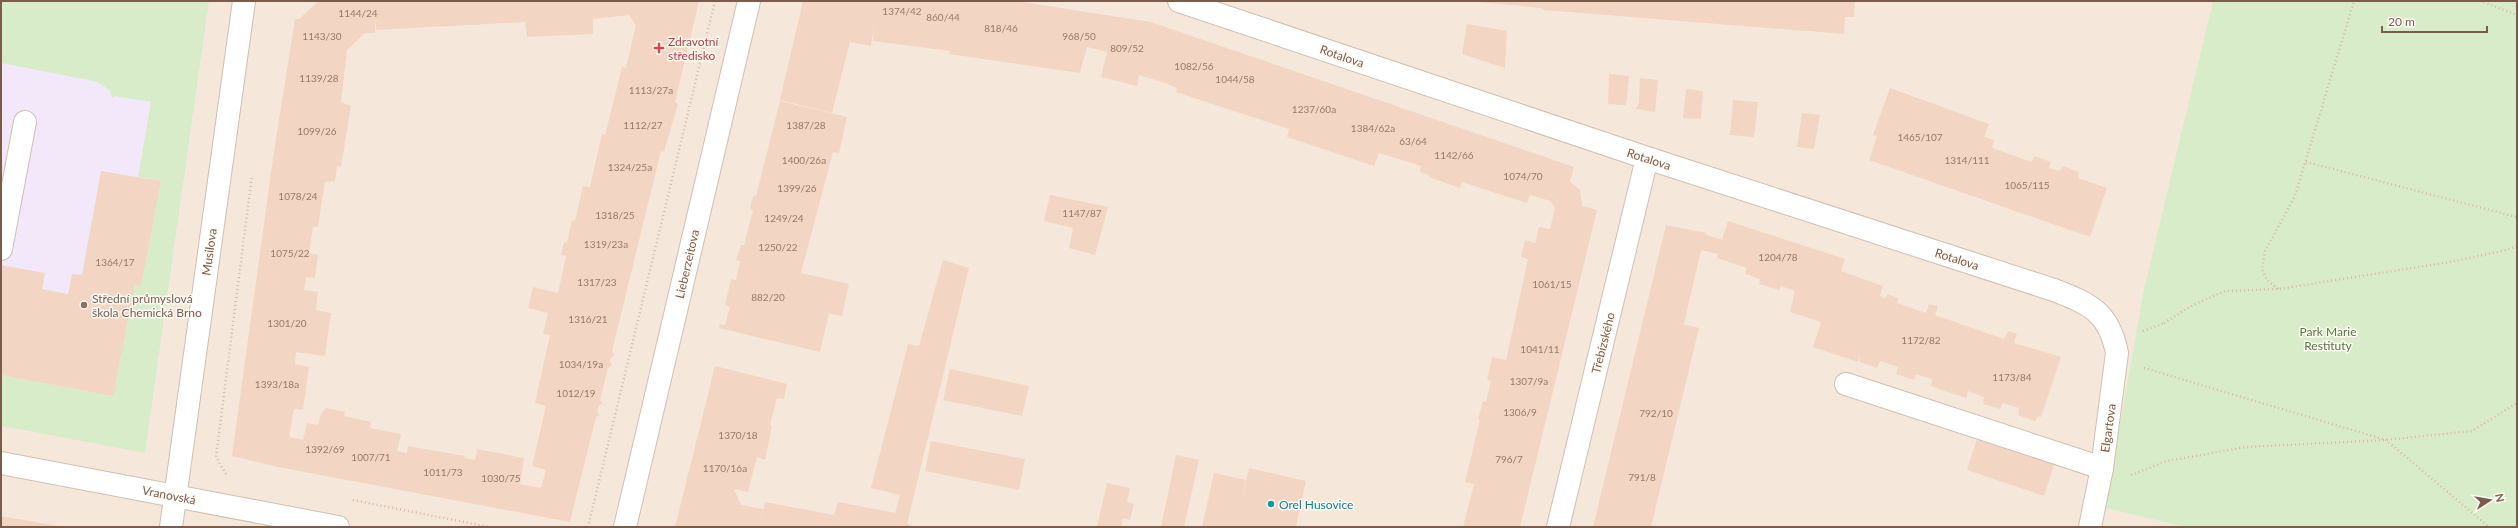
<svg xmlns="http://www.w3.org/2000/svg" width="2518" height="528" font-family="Lato,sans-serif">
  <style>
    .residential { fill: #f5e8da }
    .education { fill: #f3e8fa }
    .green { fill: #d8ecc9 }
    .building { fill: #f3d5c3; fill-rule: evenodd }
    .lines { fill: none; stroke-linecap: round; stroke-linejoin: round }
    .minor-casing { stroke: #d1beb0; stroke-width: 24 }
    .path { stroke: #d9b8a5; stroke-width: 2.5; stroke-dasharray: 1 3; stroke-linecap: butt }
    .minor { stroke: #fff; stroke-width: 22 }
    .health-dot { fill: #e0444e; stroke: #fffaf3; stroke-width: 1.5 }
    .education-dot { fill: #8d6e63; stroke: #fffaf3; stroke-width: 1.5 }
    .culture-dot { fill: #0f9aa8; stroke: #fffaf3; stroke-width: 1.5 }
    .labels { text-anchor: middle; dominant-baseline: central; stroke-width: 3; stroke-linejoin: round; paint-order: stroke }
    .number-label { font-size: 10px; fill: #987a6a }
    .health-label { font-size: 12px; fill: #be3a42; stroke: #fffaf3; text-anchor: start }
    .street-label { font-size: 12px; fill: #7a5c4d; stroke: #fffaf3 }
    .education-label { font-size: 12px; fill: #785e54; stroke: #fffaf3; text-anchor: start }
    .park-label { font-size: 12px; fill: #537a41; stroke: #fffaf3 }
    .culture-label { font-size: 12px; fill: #0d838f; stroke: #fffaf3; text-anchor: start }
  </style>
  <rect width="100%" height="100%" fill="#fdf6ec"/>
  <!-- residential -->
  <rect class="residential" x="1" y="1" width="2516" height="526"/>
  <!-- education -->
  <path class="education" d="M1,1H209L145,453L1,426Z"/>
  <!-- green -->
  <g class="green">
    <path d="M1,1H209L145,453L1,426V375L113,396L135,285L141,287L161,181L138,177L151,102L114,96L113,99L109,90L98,82L1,63Z"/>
    <path d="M2213,1H2511L2517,3V527H2187L2105,508L2144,289Z"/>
  </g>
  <!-- building -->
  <g class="building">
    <path d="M319,1H699L675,102L678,104L664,152L661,151L612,351L615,355L611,357L610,362L612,366L608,368L600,400L603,403L599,405L597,411L599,415L596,417L570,522L278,467L232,456L273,158L295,19H299ZM629,15L636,25L626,68L622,67L605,135L602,134L590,187L583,186L575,221L572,220L567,243L564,242L561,255L566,256L558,293L533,287L528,308L548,313L543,334L550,335L535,403L546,406L532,466L546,470L541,488L520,484L524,458L477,449L475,460L464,458L465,456L408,446L407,453L397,451L401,434L370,428L371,422L344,416L345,412L326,408L321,414L318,425L307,423L303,440L289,437L294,409L303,410L309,367L295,364L296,352L325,356L331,313L316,310L318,292L304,290L306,277L315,278L318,255L309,253L313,227H318L325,182L335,181L337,166L341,167L351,106L341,102L347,50L365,33H375V17L376,30L525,22L527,37L593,34V19Z"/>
    <path d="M803,1H1016L1151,22L1574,167L1570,182L1580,190L1582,206L1597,210L1520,527H1463L1474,484L1465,482L1480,420L1478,419L1483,401L1486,402L1491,381L1487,380L1492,357L1506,360L1528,259L1521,257L1525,240L1535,243L1539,227L1550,229L1555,208L1550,201L1530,195L1527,203L1462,182L1460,188L1429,177V175L1420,172L1421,166L1379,153L1374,166L1287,137L1289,129L1176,92L1177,88L1165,83L1139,75L1137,86L1101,77L1107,52L1087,47L1080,73L949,54L950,51L873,41L874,26L871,46L850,42L832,113L780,100Z"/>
    <path d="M1469,1H1855L1854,17H1845L1844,34L1544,10L1541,8Z"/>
    <path d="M1467,24L1507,31L1505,68L1462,54Z"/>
    <path d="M1609,74L1629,76L1626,105L1608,104Z"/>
    <path d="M1640,78L1658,80L1655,112L1636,109L1639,103Z"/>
    <path d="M1890,88L1989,124L1984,137L1994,140L1992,148L2032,162L2034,156L2051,162L2049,168L2060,171L2063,166L2079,172L2078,178L2107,188L2090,237L1869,160L1877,136L1873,135Z"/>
    <path d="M1686,89L1703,91L1701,119L1683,118Z"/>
    <path d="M1733,100L1758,102L1754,137L1730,135Z"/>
    <path d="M780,101L847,117L839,153L833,152L801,273L849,284L842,316L829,313L820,352L719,328L720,324L725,325L730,307L725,305L731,279L736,280L740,261L736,260L737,258L741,245H744L753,210L750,209L753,196H756Z"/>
    <path d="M1802,113L1820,115L1814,149L1797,147Z"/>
    <path d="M101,171L161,181L141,287L135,285L113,396L1,375V265L45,273L42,289L68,294L72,274L82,275Z"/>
    <path d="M1050,195L1108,207L1095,255L1069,248L1073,228L1044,221Z"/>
    <path d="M1728,221L1845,259L1841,271L1883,286L1880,296L1882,297L1885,299L1887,294L1898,298L1897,303L1926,313L1929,304L1938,306L1935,315L2004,339L2008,331L2017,334L2014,343L2061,357L2041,417L2038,416L2035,421L2018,415L2019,408L2003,403L2000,409L1983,404L1984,397L1968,391L1966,398L1948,392L1931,386L1932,379L1916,374L1914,380L1896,374L1898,367L1880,361L1877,368L1860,362V356L1858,362L1813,347L1821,322L1790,312L1795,291L1781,286L1779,290L1759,284L1760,279L1745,274L1747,268L1717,258L1718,254L1701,250L1684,324L1679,323L1699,328L1651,527H1593L1666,225L1706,233L1707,235L1722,240Z"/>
    <path d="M943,260L969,268L907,524L916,527H675L715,366L787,384L784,399L777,398L770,425L772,426L765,460L757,457L748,492L734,489L741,505L763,509L761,521L765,502L834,515L838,502L895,513L900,495L871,488L908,344L919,346Z"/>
    <path d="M950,369L1029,386L1022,416L943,400Z"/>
    <path d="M1977,439L2054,465L2044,496L1967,470Z"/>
    <path d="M931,441L1025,459L1019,490L925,471Z"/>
    <path d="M1176,455L1199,460L1184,527H1161Z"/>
    <path d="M1249,468L1306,481L1296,527H1202L1214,473L1246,480L1237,522Z"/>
    <path d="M1107,483L1130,488L1127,502L1134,504L1130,520L1123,518L1121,527H1097Z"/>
    <path d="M1,516L58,526V527H1Z"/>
  </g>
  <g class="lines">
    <!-- minor casing -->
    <g class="minor-casing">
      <g id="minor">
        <path d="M1179,1L1647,158L2054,290C2090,304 2109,312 2117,353L2102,468L2090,527"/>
        <path d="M1,249L25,122"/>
        <path d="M1846,384L2102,468"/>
        <path d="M1,463L338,527"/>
        <path d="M171,527L244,1"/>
        <path d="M625,527L749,1"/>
        <path d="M1558,527L1647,158"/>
      </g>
    </g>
    <!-- path -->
    <g class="path">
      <path d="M2480,1L2517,15"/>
      <path d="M2306,162L2517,217"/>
      <path d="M2278,289L2267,280L2262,269L2265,251L2295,196L2354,1"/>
      <path d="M2164,323L2193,305L2225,291L2279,289L2450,262L2507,250L2517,246"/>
      <path d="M2143,331L2164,323"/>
      <path d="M2144,368L2386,440L2489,527"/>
      <path d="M226,474L216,457L252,175"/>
      <path d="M2131,475L2167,461L2246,447L2386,440L2472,431L2517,403"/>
      <path d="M353,500L489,527"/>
      <path d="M588,527L715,1"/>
    </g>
    <!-- minor -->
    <use href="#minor" class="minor"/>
  </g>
  <!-- markers -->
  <path class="health-dot" d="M657 42h4v4h4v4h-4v4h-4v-4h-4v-4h4z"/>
  <circle class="education-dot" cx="84" cy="305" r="4"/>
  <circle class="culture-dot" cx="1271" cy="504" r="4"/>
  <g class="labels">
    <!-- number labels -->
    <g class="number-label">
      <text x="902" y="11">1374/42</text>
      <text x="358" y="13">1144/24</text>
      <text x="943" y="17">860/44</text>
      <text x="1001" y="28">818/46</text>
      <text x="322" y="36">1143/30</text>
      <text x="1079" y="36">968/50</text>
      <text x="1127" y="48">809/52</text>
      <text x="1194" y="66">1082/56</text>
      <text x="319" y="78">1139/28</text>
      <text x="1235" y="79">1044/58</text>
      <text x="651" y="90">1113/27a</text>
      <text x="1314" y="109">1237/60a</text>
      <text x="643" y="125">1112/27</text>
      <text x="806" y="125">1387/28</text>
      <text x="1373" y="128">1384/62a</text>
      <text x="317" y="131">1099/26</text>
      <text x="1920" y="137">1465/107</text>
      <text x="1413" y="141">63/64</text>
      <text x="1454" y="155">1142/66</text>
      <text x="804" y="160">1400/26a</text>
      <text x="1967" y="160">1314/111</text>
      <text x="630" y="167">1324/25a</text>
      <text x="1523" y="176">1074/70</text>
      <text x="2027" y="185">1065/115</text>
      <text x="797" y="188">1399/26</text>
      <text x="298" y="196">1078/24</text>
      <text x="1082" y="213">1147/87</text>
      <text x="615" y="215">1318/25</text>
      <text x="784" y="218">1249/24</text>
      <text x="606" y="244">1319/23a</text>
      <text x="778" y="247">1250/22</text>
      <text x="290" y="253">1075/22</text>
      <text x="1778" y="257">1204/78</text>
      <text x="115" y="262">1364/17</text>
      <text x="597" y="282">1317/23</text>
      <text x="1552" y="284">1061/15</text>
      <text x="768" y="297">882/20</text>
      <text x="588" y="319">1316/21</text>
      <text x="287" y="323">1301/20</text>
      <text x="1921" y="340">1172/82</text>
      <text x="1540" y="349">1041/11</text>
      <text x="581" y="364">1034/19a</text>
      <text x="2012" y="377">1173/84</text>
      <text x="1529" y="381">1307/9a</text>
      <text x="277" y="384">1393/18a</text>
      <text x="576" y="393">1012/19</text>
      <text x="1520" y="412">1306/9</text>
      <text x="1656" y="413">792/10</text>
      <text x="738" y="435">1370/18</text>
      <text x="325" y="449">1392/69</text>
      <text x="371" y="457">1007/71</text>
      <text x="1509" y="459">796/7</text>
      <text x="725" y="468">1170/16a</text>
      <text x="443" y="472">1011/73</text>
      <text x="1642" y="477">791/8</text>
      <text x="501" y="478">1030/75</text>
    </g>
    <!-- health labels -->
    <g class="health-label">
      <text x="668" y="41">Zdravotní<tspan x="668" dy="14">středisko</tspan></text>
    </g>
    <!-- street labels -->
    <g class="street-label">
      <text transform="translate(1342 56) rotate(19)">Rotalova</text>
      <text transform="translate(1649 159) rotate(18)">Rotalova</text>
      <text transform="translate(209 252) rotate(-82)">Musilova</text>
      <text transform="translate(1957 259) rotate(18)">Rotalova</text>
      <text transform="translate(687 264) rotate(-77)">Lieberzeitova</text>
      <text transform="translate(1603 343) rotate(-76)">Třebízského</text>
      <text transform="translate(2108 428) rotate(-82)">Elgartova</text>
      <text transform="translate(169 495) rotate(11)">Vranovská</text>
    </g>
    <!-- education labels -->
    <g class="education-label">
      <text x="92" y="298">Střední průmyslová<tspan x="92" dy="14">škola Chemická Brno</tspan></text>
    </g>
    <!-- park labels -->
    <g class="park-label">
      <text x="2328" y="331">Park Marie<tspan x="2328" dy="14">Restituty</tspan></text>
    </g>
    <!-- culture labels -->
    <g class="culture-label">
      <text x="1279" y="504">Orel Husovice</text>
    </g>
  </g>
  <!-- border -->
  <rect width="2518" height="528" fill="none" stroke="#7a5c4d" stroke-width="4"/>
  <!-- north arrow -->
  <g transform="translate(2490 500) rotate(78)" stroke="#fffaf3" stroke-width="3" paint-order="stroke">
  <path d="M0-3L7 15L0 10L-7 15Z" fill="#7a5c4d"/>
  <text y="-6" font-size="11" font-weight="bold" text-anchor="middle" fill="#7a5c4d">N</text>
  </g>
  <!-- scale -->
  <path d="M2382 26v6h105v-6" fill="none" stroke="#7a5c4d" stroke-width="2"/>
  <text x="2388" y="26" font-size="12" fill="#7a5c4d" stroke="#fffaf3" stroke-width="3" paint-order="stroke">20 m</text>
</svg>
